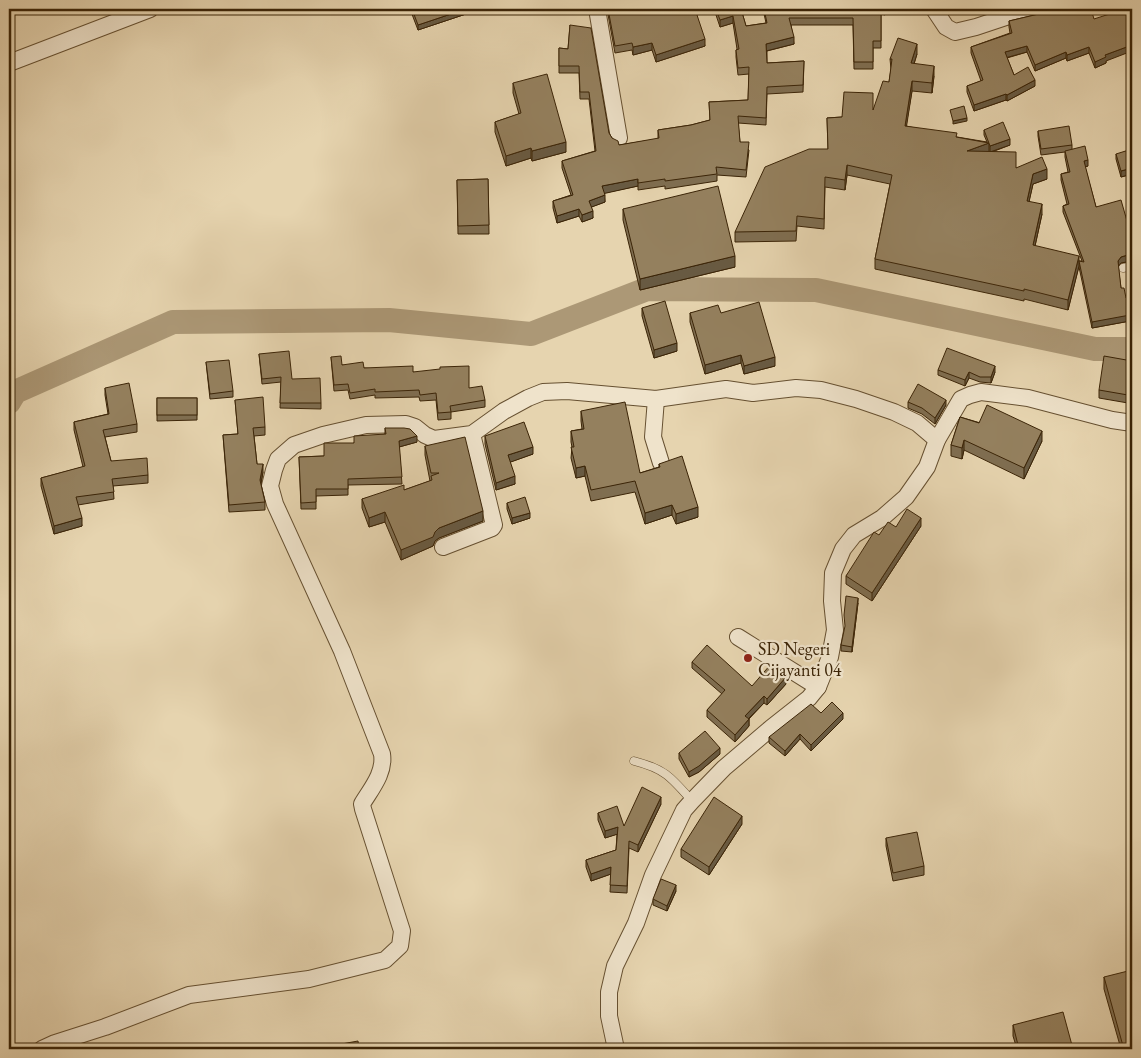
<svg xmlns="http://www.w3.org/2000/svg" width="1141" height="1058" font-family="'EB Garamond',serif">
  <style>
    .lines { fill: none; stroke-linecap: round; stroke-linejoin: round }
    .river { stroke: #ac9876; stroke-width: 24 }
    .service-casing { stroke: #665031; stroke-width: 9 }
    .minor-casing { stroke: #665031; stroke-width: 18 }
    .service { stroke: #efe3cb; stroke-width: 8 }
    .minor { stroke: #efe3cb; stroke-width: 16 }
    .wall { fill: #7f6e51; stroke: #3b2407 }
    .shaded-wall { fill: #685a42; stroke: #3b2407 }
    .building { fill: #94805e; stroke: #3b2407 }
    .poi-dot { fill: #8f2418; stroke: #efe3cb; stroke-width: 2 }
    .labels { text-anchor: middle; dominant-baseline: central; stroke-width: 4.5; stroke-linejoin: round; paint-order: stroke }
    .poi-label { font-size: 18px; fill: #3b2407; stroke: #efe3cb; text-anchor: start }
  </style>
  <rect width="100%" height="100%" fill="#e6d4af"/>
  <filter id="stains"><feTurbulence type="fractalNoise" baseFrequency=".004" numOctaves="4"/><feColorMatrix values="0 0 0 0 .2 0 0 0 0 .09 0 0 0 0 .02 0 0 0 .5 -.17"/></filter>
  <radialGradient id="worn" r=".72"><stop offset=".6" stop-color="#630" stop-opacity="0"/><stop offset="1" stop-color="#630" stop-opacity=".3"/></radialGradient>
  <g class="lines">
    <!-- river -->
    <path class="river" d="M9,402L15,392L173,322L389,320L531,334L647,289L816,290L1095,349H1132"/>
    <!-- service casing -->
    <g class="service-casing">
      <g id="service">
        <path d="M1123,268L1132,266"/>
        <path d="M634,761C665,769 671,777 692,801"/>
      </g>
    </g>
    <!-- minor casing -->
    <g class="minor-casing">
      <g id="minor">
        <path d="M597,9L619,138"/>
        <path d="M934,9L946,27L955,32L976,27L1006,17L1041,9"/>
        <path d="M9,63L150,9"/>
        <path d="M656,399L653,437L661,463"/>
        <path d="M443,547L492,528L494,525L472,434"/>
        <path d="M738,637L818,687"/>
        <path d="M42,1049L55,1043L105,1027L189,995L309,979L385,960L400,946L402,931L363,809L362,804C371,789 385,773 382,754L342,651L275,504L270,486L274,470L278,459L294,445L323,435L366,425L406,424L415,427L425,435L434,439L472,434L504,411L528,398L543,392L567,391L656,399L726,389L753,393L796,388L821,390L856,399L894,412L917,423L937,440"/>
        <path d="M616,1049L609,1016V992L615,966L636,923L653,875L684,810L692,801L724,768L771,728L809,698L818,687L830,657L835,630L832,601L833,573L843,549L854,535L882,518L906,497L927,467L937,440L961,399L970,395L981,392L1028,398L1112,420L1132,423"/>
      </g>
    </g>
    <!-- service -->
    <use href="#service" class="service"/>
    <!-- minor -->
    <use href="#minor" class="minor"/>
  </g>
  <!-- wall -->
  <g class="wall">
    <path d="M410,9H475V11L418,30Z"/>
    <path d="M567,9H584L568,12Z"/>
    <path d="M607,9H695L705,46L656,62L652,50L633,55L632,50L615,53Z"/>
    <path d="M714,9H741L746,26L766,23L763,9H886L885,15L881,14V48H873V69H854L853,25H791L794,44L767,51V63L804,61L803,92L767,94L766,125L738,123L740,142L749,150L746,177L717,175V181L665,189V186L638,190V186L604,193L605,202L591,207L593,218L582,222L579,216L557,223L553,208V201L571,195L562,168V161L595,151L589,99H580L579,73H559V48L568,49L570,25L609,133L612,138L619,145L658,139V130L691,125L710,120L709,102L748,100L749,74L738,75L736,57V50L737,49L733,23L720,27Z"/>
    <path d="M1043,13L1106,61V63L1095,68L1089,53L1067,61L1066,58L1035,71L1027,52L1007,58L1014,75L1035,86L1007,101L1006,100L974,111L967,92V86L981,81L971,53V47L1010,33L1009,27V21Z"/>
    <path d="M917,54L914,64L934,76L932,93L912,91L906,126L957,137L987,142L984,135V130L1010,145L992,152L1016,168L1047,179L1033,184L1029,201L1042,214L1035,246L1079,266L1068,310L1024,299V301L875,269V259L890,184L847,175L845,190L825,187L824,229L797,226L796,241L735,242V232L828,149L827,118L842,117L873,110L889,82L891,69L890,59Z"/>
    <path d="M513,83L566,152L532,161L531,158L506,166L495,132V122L519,114L513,93Z"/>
    <path d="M1038,131L1072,145V149L1088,166L1085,167L1096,207L1127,221L1132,223V261H1131L1121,263L1118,266L1121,288L1130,318V321L1092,328L1079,267V261H1082L1063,212V206L1067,204L1061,180V174L1068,172L1065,157V152L1041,155L1038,136Z"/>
    <path d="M1116,154L1132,174L1121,177L1116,159Z"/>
    <path d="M488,179L489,234H458L457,180Z"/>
    <path d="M623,209L735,267L640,290L623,220Z"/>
    <path d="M642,308L677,351L654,358L642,316Z"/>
    <path d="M690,313H721L775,366L744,374L741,363L705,374L690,322Z"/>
    <path d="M259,354L321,403V409L280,408L281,382L262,384Z"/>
    <path d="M331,357L342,365L364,368L413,372L469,388L485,400V407L451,412V419L438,420L436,400L420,401L419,397L375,398V395L350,399L348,390L334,391Z"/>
    <path d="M1132,361L1128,403L1099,398V390Z"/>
    <path d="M206,362L233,391V397L210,399Z"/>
    <path d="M938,370L995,372L991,383L980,382L969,378L965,386L938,375Z"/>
    <path d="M105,388L137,424V432L105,437L111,461L148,475V483L113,486L114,499L78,505L82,526L54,534L41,486V478L83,467L74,430V422L108,414L105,395Z"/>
    <path d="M157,398H197V420L157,421Z"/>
    <path d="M235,400L265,427V435L254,436L257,464L263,472L261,484L265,502V510L229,512L223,435L238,434Z"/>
    <path d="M908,402L946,405L935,424L922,414L908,408Z"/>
    <path d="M581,411L640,473L659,467V464L698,517L676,524L672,515L645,524L635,492L591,501L585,476L576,478L571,458L572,447L571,442V431L582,429L581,421Z"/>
    <path d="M960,417L1042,441L1024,479L964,450L962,459L951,456V445Z"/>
    <path d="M385,428L417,442L399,447L402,484L348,485V495L316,496V509H301L299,457L324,456L354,443L385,434Z"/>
    <path d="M485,436L533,454L510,462L515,484L496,490L485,444Z"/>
    <path d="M425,446L483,521L439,538L435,541L433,546L401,560L385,522L369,527L362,508V499L404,490L430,481L425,455Z"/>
    <path d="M507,503L530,518L512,524L507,509Z"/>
    <path d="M921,526L872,601L846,584V576L879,535L896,527Z"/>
    <path d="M858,603L852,652L841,651V645Z"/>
    <path d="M692,662L752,686L786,684L767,705L764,703L749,719V726L735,742L707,717V710L722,694L692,668Z"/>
    <path d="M821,713L843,719L811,751L800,739L785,756L769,743V737Z"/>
    <path d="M679,753L720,754L699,772L689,777L679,759Z"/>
    <path d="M661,804L638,852L629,848L627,893L610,892L611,874L591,881L586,867V860L616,850L617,834L605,838L598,820V813L624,826Z"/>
    <path d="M742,824L709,875L681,857V849Z"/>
    <path d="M886,838L924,866V875L893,881L886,846Z"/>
    <path d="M676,891L667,911L653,905V899Z"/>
    <path d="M1104,977L1132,1049H1121L1104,989Z"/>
    <path d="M1013,1025L1073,1049H1017L1013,1036Z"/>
  </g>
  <!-- shaded-wall -->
  <g class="shaded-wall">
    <path d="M466,9H475V11L418,30V25Z"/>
    <path d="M733,16V23L720,27V20Z"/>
    <path d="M794,37V44L766,51V44Z"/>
    <path d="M705,39V46L656,62V55Z"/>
    <path d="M652,43V50L633,55V47Z"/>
    <path d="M917,44V54L911,73V63Z"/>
    <path d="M1132,45V51L1106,61V63L1095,68V62L1105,55Z"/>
    <path d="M1027,46V52L1005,58V52Z"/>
    <path d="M1089,47V53L1067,61V55Z"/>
    <path d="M1066,52V58L1035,71V65Z"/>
    <path d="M934,66V76L932,93V83Z"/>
    <path d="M1035,80V86L1007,101V95Z"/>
    <path d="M912,81V91L905,136V126Z"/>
    <path d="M1006,94V100L974,111V105Z"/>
    <path d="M967,118V121L953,124V121Z"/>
    <path d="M1010,139V145L990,152V146Z"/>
    <path d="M566,142V152L532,161V151Z"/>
    <path d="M989,143V153L967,151Z"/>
    <path d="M531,148V158L506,166V156Z"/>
    <path d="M1088,160V166L1084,167V161Z"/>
    <path d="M847,165V175L845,190V180Z"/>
    <path d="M1132,168V174L1121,177V171Z"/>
    <path d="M1047,169V179L1033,184L1027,211V201L1033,174Z"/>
    <path d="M638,179V186L602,194V186Z"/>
    <path d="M605,195V202L589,208V201Z"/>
    <path d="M1042,204V214L1033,255V245Z"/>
    <path d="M579,209V216L557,223V216Z"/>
    <path d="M593,211V218L582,222V215Z"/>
    <path d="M1131,254V261L1121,263L1118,267V261L1121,257Z"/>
    <path d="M735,256V267L640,290V279Z"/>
    <path d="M1079,256V266L1068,310V300Z"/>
    <path d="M1132,311V317L1130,318V321L1092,328V322Z"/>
    <path d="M677,343V351L654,358V350Z"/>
    <path d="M741,355V363L705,374V365Z"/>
    <path d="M775,357V366L744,374V366Z"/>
    <path d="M995,366V372L991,383V377Z"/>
    <path d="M1132,370V379L1128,403V395Z"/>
    <path d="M969,372V378L965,386V380Z"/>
    <path d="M946,400V405L935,424V418Z"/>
    <path d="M1042,431V441L1024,479V468Z"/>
    <path d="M417,436V442L399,447V441Z"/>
    <path d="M964,440V450L962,459V448Z"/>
    <path d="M533,447V454L508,463V455Z"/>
    <path d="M263,464V472L260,488V480Z"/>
    <path d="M585,466V476L576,478V468Z"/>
    <path d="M515,476V484L496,490V483Z"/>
    <path d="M672,505V515L645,524V513Z"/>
    <path d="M698,507V517L676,524V514Z"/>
    <path d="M483,511V521L439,538L435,541L433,546L401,560V550L435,532L439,528Z"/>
    <path d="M385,512V522L369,527V518Z"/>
    <path d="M530,513V518L512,524V518Z"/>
    <path d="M82,518V526L54,534V526Z"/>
    <path d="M921,518V526L872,601V593Z"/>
    <path d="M858,598V603L852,652V647Z"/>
    <path d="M786,677V684L767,705V699Z"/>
    <path d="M764,696V703L745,722V716Z"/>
    <path d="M843,713V719L811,751V745Z"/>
    <path d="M749,719V726L735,742V735Z"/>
    <path d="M800,734V739L785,756V751Z"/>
    <path d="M720,748V754L699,772L689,777V772Z"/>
    <path d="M661,797V804L638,852V845Z"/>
    <path d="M742,816V824L709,875V867Z"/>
    <path d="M618,827V834L605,838V831Z"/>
    <path d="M611,867V874L591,881V874Z"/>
    <path d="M676,885V891L667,911V906Z"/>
    <path d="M1132,1044V1049H1123V1046Z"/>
  </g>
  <!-- building -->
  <g class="building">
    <path d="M412,9H466L418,25Z"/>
    <path d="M608,9H695L705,39L656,55L652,43L633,47L632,43L615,46Z"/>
    <path d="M716,9H741L746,26L767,23L764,9H881V41H873V62H854L853,18H789L794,37L766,44L767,63L804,61L803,85L767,87L766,118L738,116L740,142H749L746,170L716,167L717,174L665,181V179L638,183V179L602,186L605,195L589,201L593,211L582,215L579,209L557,216L553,201L573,195L562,161L596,151L589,92H580L579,66H559V48L568,49L570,25L591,28L609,133L612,138L618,141L619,145L659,138L658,130L691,125L710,120L709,102L748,100L749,67L738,68L736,50L739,49L733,16L720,20Z"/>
    <path d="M1049,9H1091L1094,19L1125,9H1132V45L1105,55L1106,57L1095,62L1089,47L1067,55L1066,52L1035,65L1027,46L1005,52L1014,75L1028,67L1035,80L1007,95L1006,94L974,105L967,86L983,80L971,47L1012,33L1009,21L1043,13L1048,10Z"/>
    <path d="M898,38L917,44L911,63L934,66L932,83L912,81L905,126L957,133L956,137L989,143L967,151L1016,152V168L1042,157L1047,169L1033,174L1027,201L1042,204L1033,245L1079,256L1068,300L1024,289V291L875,259L892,175L847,165L845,180L825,177L824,219L797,216L796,231L735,232L765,167L809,149H828L827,118L842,117L844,92L873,93V110L883,81L889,82L892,59H890Z"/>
    <path d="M547,74L566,142L532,151L531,148L506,156L495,122L521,113L513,83Z"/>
    <path d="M964,106L967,118L953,121L950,110Z"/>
    <path d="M1003,122L1010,139L990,146L984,130Z"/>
    <path d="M1069,126L1072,145L1041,149L1038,131Z"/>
    <path d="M1085,146L1088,160L1084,161L1096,207L1121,200L1127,221L1131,220L1132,223V255L1131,254L1121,257L1118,261L1121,288H1124L1126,298L1132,296V311L1129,312L1130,315L1092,322L1079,261L1084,262L1063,206L1069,204L1061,174L1070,172L1065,151Z"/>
    <path d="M1132,149V168L1121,171L1116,154Z"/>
    <path d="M488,179L489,225L458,226L457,180Z"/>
    <path d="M718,186L735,256L640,279L623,209Z"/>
    <path d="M665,301L677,343L654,350L642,308Z"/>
    <path d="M759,302L775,357L744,366L741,355L705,365L690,313L718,305L721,313Z"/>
    <path d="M947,348L995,366L991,377H980L969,372L965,380L938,370Z"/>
    <path d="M289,351L292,379L320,378L321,403H280L281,377L262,379L259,354Z"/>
    <path d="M341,356L342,365L363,362L364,368L413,366V372L440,369V367L469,366V388L482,386L485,400L450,406L451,412L438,413L436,393L420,395L419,390L375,392V389L350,393L348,384L334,385L331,357Z"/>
    <path d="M1104,356L1132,361V370L1128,395L1099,390Z"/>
    <path d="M229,360L233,391L210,394L206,362Z"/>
    <path d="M129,383L137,424L103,430L111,461L147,458L148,475L112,479L114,492L76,497L82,518L54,526L41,478L85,466L74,422L109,414L105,388Z"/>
    <path d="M918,384L946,400L935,418L922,408L908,402Z"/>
    <path d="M263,397L265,427L253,428L257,464H263L260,480L265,502L229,505L223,435L238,434L235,400Z"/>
    <rect x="157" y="398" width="40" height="17"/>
    <path d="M625,402L640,473L660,467L659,464L682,456L698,507L676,514L672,505L645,513L635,481L591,490L585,466L576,468L571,447H574L571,431L584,429L581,411Z"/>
    <path d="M987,405L1042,431L1024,468L964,440L962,448L951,445L960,417L979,423Z"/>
    <path d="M524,422L533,447L508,455L515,476L496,483L485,436Z"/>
    <path d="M385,428H404L410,429L417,436L399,441L402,477L348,479V489H316V502L301,503L299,457L324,456V443H354V436L386,434Z"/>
    <path d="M465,437L483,511L439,528L435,532L433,537L401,550L385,512L369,518L362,499L404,485V490L432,480L431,476L439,473H431L425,446Z"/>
    <path d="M525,497L530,513L512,518L507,503Z"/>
    <path d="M907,509L921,518L872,593L846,576L874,532L879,535L888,522L896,527Z"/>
    <path d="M846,596L858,598L852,647L841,645L845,626L844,615Z"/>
    <path d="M707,645L752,686L771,664L786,677L767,699L764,696L745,716L749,719L735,735L707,710L725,690L692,662Z"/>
    <path d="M832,702L843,713L811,745L800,734L785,751L769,737L811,704L821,713Z"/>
    <path d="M705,731L720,748L699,766L689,772L679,753Z"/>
    <path d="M642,787L661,797L638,845L629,841L627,886L610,885L611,867L591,874L586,860L616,850L618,827L605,831L598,813L617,806L624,826Z"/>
    <path d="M714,797L742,816L709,867L681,849Z"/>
    <path d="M917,832L924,866L893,873L886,838Z"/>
    <path d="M661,879L676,885L667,906L653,899Z"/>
    <path d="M1132,970V1044L1123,1046L1104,977Z"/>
    <path d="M1063,1012L1073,1049H1019L1013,1025Z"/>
    <path d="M358,1041L359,1049H336V1045Z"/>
  </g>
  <!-- markers -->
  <circle class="poi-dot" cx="748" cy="658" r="5"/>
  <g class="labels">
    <!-- poi labels -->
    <g class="poi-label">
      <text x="758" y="648">SD Negeri<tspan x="758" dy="21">Cijayanti 04</tspan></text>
    </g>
  </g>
  <!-- margin -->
  <rect width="1141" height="1058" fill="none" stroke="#e6d4af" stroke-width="30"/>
  <rect x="10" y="10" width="1121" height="1038" fill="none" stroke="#3b2407" stroke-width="2.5"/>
  <rect x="15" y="15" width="1111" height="1028" fill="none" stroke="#3b2407"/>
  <rect width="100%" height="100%" filter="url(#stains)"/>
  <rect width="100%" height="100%" fill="url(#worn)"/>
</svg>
